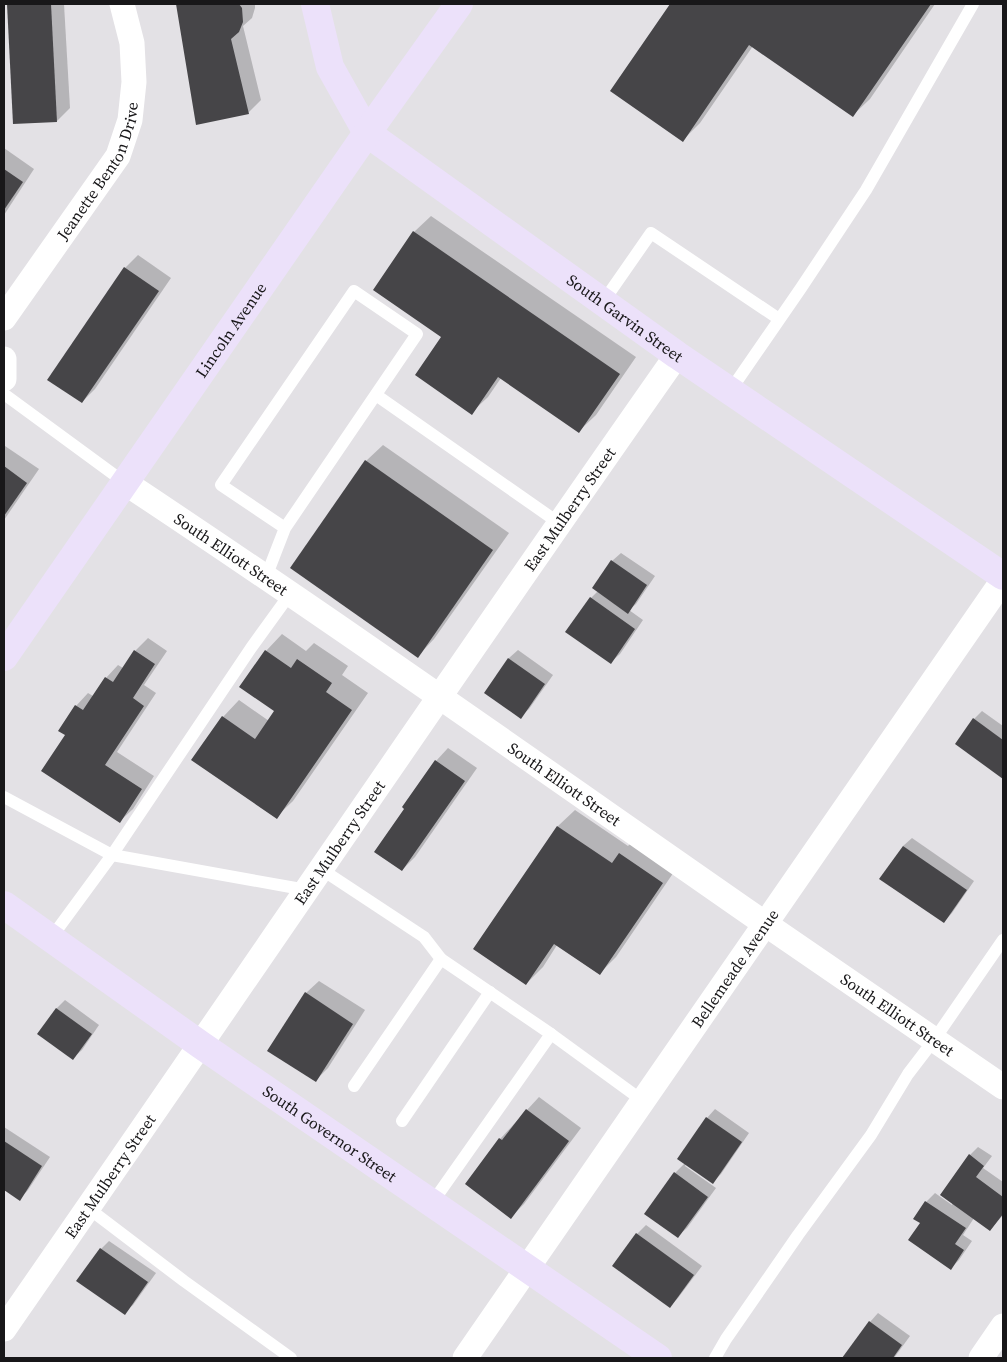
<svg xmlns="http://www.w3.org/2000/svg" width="1007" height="1362" font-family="'Source Serif 4',serif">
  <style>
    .shadow { fill: #0003 }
    .building { fill: #464548 }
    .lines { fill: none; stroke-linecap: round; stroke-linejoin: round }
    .lane { stroke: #fff; stroke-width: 12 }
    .street { stroke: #fff; stroke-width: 25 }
    .secondary { stroke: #ece1fa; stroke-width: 28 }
    .labels { text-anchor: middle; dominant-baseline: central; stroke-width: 5; stroke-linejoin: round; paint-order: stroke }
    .street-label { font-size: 16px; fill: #181719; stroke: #fff }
  </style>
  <rect width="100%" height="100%" fill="#e3e1e5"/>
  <!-- shadow -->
  <g class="shadow">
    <path d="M8,4H64L70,108L57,121L14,123Z"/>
    <path d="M177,4H255V8L252,18L243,26L261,100L248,113L197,123Z"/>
    <path d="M672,4H935L870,99L853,115L753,46L700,123L683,140L612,91Z"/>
    <path d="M4,148L34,169L4,215Z"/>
    <path d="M431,216L636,357L596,415L579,431L501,378L488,397L471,413L443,336L414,232Z"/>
    <path d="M138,255L171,278L95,389L82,402L125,268Z"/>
    <path d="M383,445L509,533L434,639L418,656L366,461Z"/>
    <path d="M5,446L39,469L4,520V448Z"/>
    <path d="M621,553L655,576L636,604L629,610L643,620L620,654L611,662L591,598L598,591L612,561Z"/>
    <path d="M282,634L306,651L314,643L348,666L342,675L368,693L293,801L276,817L223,717L239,700L269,721L276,711L266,651Z"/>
    <path d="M148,638L167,651L144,685L156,693L117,752L154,776L133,809L120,821L66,734L76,706L88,693L93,696L106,678L118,665L123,668L135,651Z"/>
    <path d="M518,650L553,675L529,709L520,717L486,693L509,658Z"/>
    <path d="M982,711L1003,726V777L956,744L974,719Z"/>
    <path d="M448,748L477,768L415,857L402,870L436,761Z"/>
    <path d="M575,810L628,846L636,838L678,866L616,957L599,974L557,945L543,967L526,984L475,949L558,826Z"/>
    <path d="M912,838L974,881L952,913L944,922L903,846Z"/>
    <path d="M319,981L365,1010L328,1068L315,1081L306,993Z"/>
    <path d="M65,1000L99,1025L82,1050L73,1058L56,1009Z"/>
    <path d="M539,1097L581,1128L524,1204L511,1217L466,1184L500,1139Z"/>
    <path d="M715,1109L749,1133L721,1174L713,1182L686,1164L685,1166L716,1188L687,1228L678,1236L675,1173L685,1163L707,1118Z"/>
    <path d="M4,1127L50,1157L28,1190L20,1199L4,1189Z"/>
    <path d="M978,1147L992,1156L983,1168L1003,1182V1215L990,1230L974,1218L963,1235L972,1241L959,1260L951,1268L921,1223L915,1218L926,1202L935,1193L952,1205L970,1155Z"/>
    <path d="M646,1225L702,1266L678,1298L670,1306L614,1266L637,1234Z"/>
    <path d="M109,1241L156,1273L133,1305L124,1313L101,1249Z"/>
    <path d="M878,1313L910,1336L894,1358H844L870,1322Z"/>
  </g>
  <!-- building -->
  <g class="building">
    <path d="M7,4H51L57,122L13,124Z"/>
    <path d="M176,4H239L242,8L243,22L239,32L231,39L249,114L196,125Z"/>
    <path d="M670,4H931L853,117L749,45L683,142L610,91Z"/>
    <path d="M4,169L23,182L4,210Z"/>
    <path d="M413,231L620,374L579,433L498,377L472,415L415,375L441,337L373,290Z"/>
    <path d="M124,267L159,291L82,403L47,380Z"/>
    <path d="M365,460L493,550L418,658L290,568Z"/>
    <path d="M4,466L27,483L4,516Z"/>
    <path d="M611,560L647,585L628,614L592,588Z"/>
    <path d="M590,597L635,629L611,664L565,632Z"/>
    <path d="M134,650L155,664L133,698L144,706L105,765L142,789L120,823L41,771L65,735L58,731L75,705L83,710L105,677L113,682Z"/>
    <path d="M265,650L291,668L297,659L332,683L326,692L352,710L277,819L191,760L222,716L255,739L274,711L239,687Z"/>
    <path d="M508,658L545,684L521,719L484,693Z"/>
    <path d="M973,718L1003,740V779L955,744Z"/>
    <path d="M435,760L465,781L402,871L374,852L404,809L402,807Z"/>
    <path d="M557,826L612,863L619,853L663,883L600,975L554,944L526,985L473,949Z"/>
    <path d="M903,846L967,890L944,923L879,879Z"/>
    <path d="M305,992L353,1024L316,1082L267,1051Z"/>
    <path d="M56,1008L92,1034L73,1060L37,1034Z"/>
    <path d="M526,1109L569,1141L511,1219L465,1184L499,1138L502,1140Z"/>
    <path d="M706,1117L742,1142L713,1184L677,1159Z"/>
    <path d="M4,1141L42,1166L20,1201L4,1190Z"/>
    <path d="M969,1154L984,1166L976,1177L1003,1197V1214L990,1231L940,1195Z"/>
    <path d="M674,1172L708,1197L678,1238L644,1214Z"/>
    <path d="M925,1201L966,1228L955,1244L964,1250L951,1270L908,1240L920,1223L913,1219Z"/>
    <path d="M636,1233L694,1275L670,1308L612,1266Z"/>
    <path d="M100,1248L148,1282L125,1315L76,1281Z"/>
    <path d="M869,1321L902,1345L893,1358H842Z"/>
  </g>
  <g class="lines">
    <!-- lane -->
    <g class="lane">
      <path d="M603,302L651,233L779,319"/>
      <path d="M730,391L801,288L866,190L973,4"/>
      <path d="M4,394L124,482"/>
      <path d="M376,395L559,523"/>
      <path d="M266,577L285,528L417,334L354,291L221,485L285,528"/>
      <path d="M4,797L112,855L307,890"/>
      <path d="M321,869L424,937L441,959"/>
      <path d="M51,938L112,855L251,648L290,594"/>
      <path d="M551,1034L643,1101"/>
      <path d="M354,1086L441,959L551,1034L432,1203"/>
      <path d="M402,1121L490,992"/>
      <path d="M88,1208L184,1281L291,1358"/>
      <path d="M715,1358L726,1339L798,1235L871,1135L908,1074L934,1040L1003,940"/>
    </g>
    <!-- street -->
    <g class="street">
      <path id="s1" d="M4,318L118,156L130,120L134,82L132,43L122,4"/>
      <path d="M4,359V379"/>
      <path id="s2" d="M124,482C340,625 551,775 764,923C844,978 924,1032 1003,1087"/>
      <path id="s3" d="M4,1329C229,1005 450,678 677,355"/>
      <path id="s4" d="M465,1358L1003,580"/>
      <path d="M981,1358L1003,1326"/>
    </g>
    <!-- secondary -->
    <g class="secondary">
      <path id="s5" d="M315,4L330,67L367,133L677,355L1003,576"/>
      <path id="s6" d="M4,657L367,133L459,4"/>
      <path id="s7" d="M4,905L201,1045L658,1358"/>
    </g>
  </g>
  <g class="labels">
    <!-- street labels -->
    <g class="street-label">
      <text stroke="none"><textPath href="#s1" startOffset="176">Jeanette Benton Drive</textPath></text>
      <text stroke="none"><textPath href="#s5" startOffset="458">South Garvin Street</textPath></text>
      <text stroke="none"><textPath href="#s6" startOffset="398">Lincoln Avenue</textPath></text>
      <text stroke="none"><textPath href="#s3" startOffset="996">East Mulberry Street</textPath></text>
      <text stroke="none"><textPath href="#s2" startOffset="129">South Elliott Street</textPath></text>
      <text stroke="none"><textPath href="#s2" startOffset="534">South Elliott Street</textPath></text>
      <text stroke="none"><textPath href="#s3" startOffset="591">East Mulberry Street</textPath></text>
      <text stroke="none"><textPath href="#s4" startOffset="474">Bellemeade Avenue</textPath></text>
      <text stroke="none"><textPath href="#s2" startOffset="939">South Elliott Street</textPath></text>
      <text stroke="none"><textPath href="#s7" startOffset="398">South Governor Street</textPath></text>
      <text stroke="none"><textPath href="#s3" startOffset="186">East Mulberry Street</textPath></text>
    </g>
  </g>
  <!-- border -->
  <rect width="1007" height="1362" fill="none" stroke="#181719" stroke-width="10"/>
</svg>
